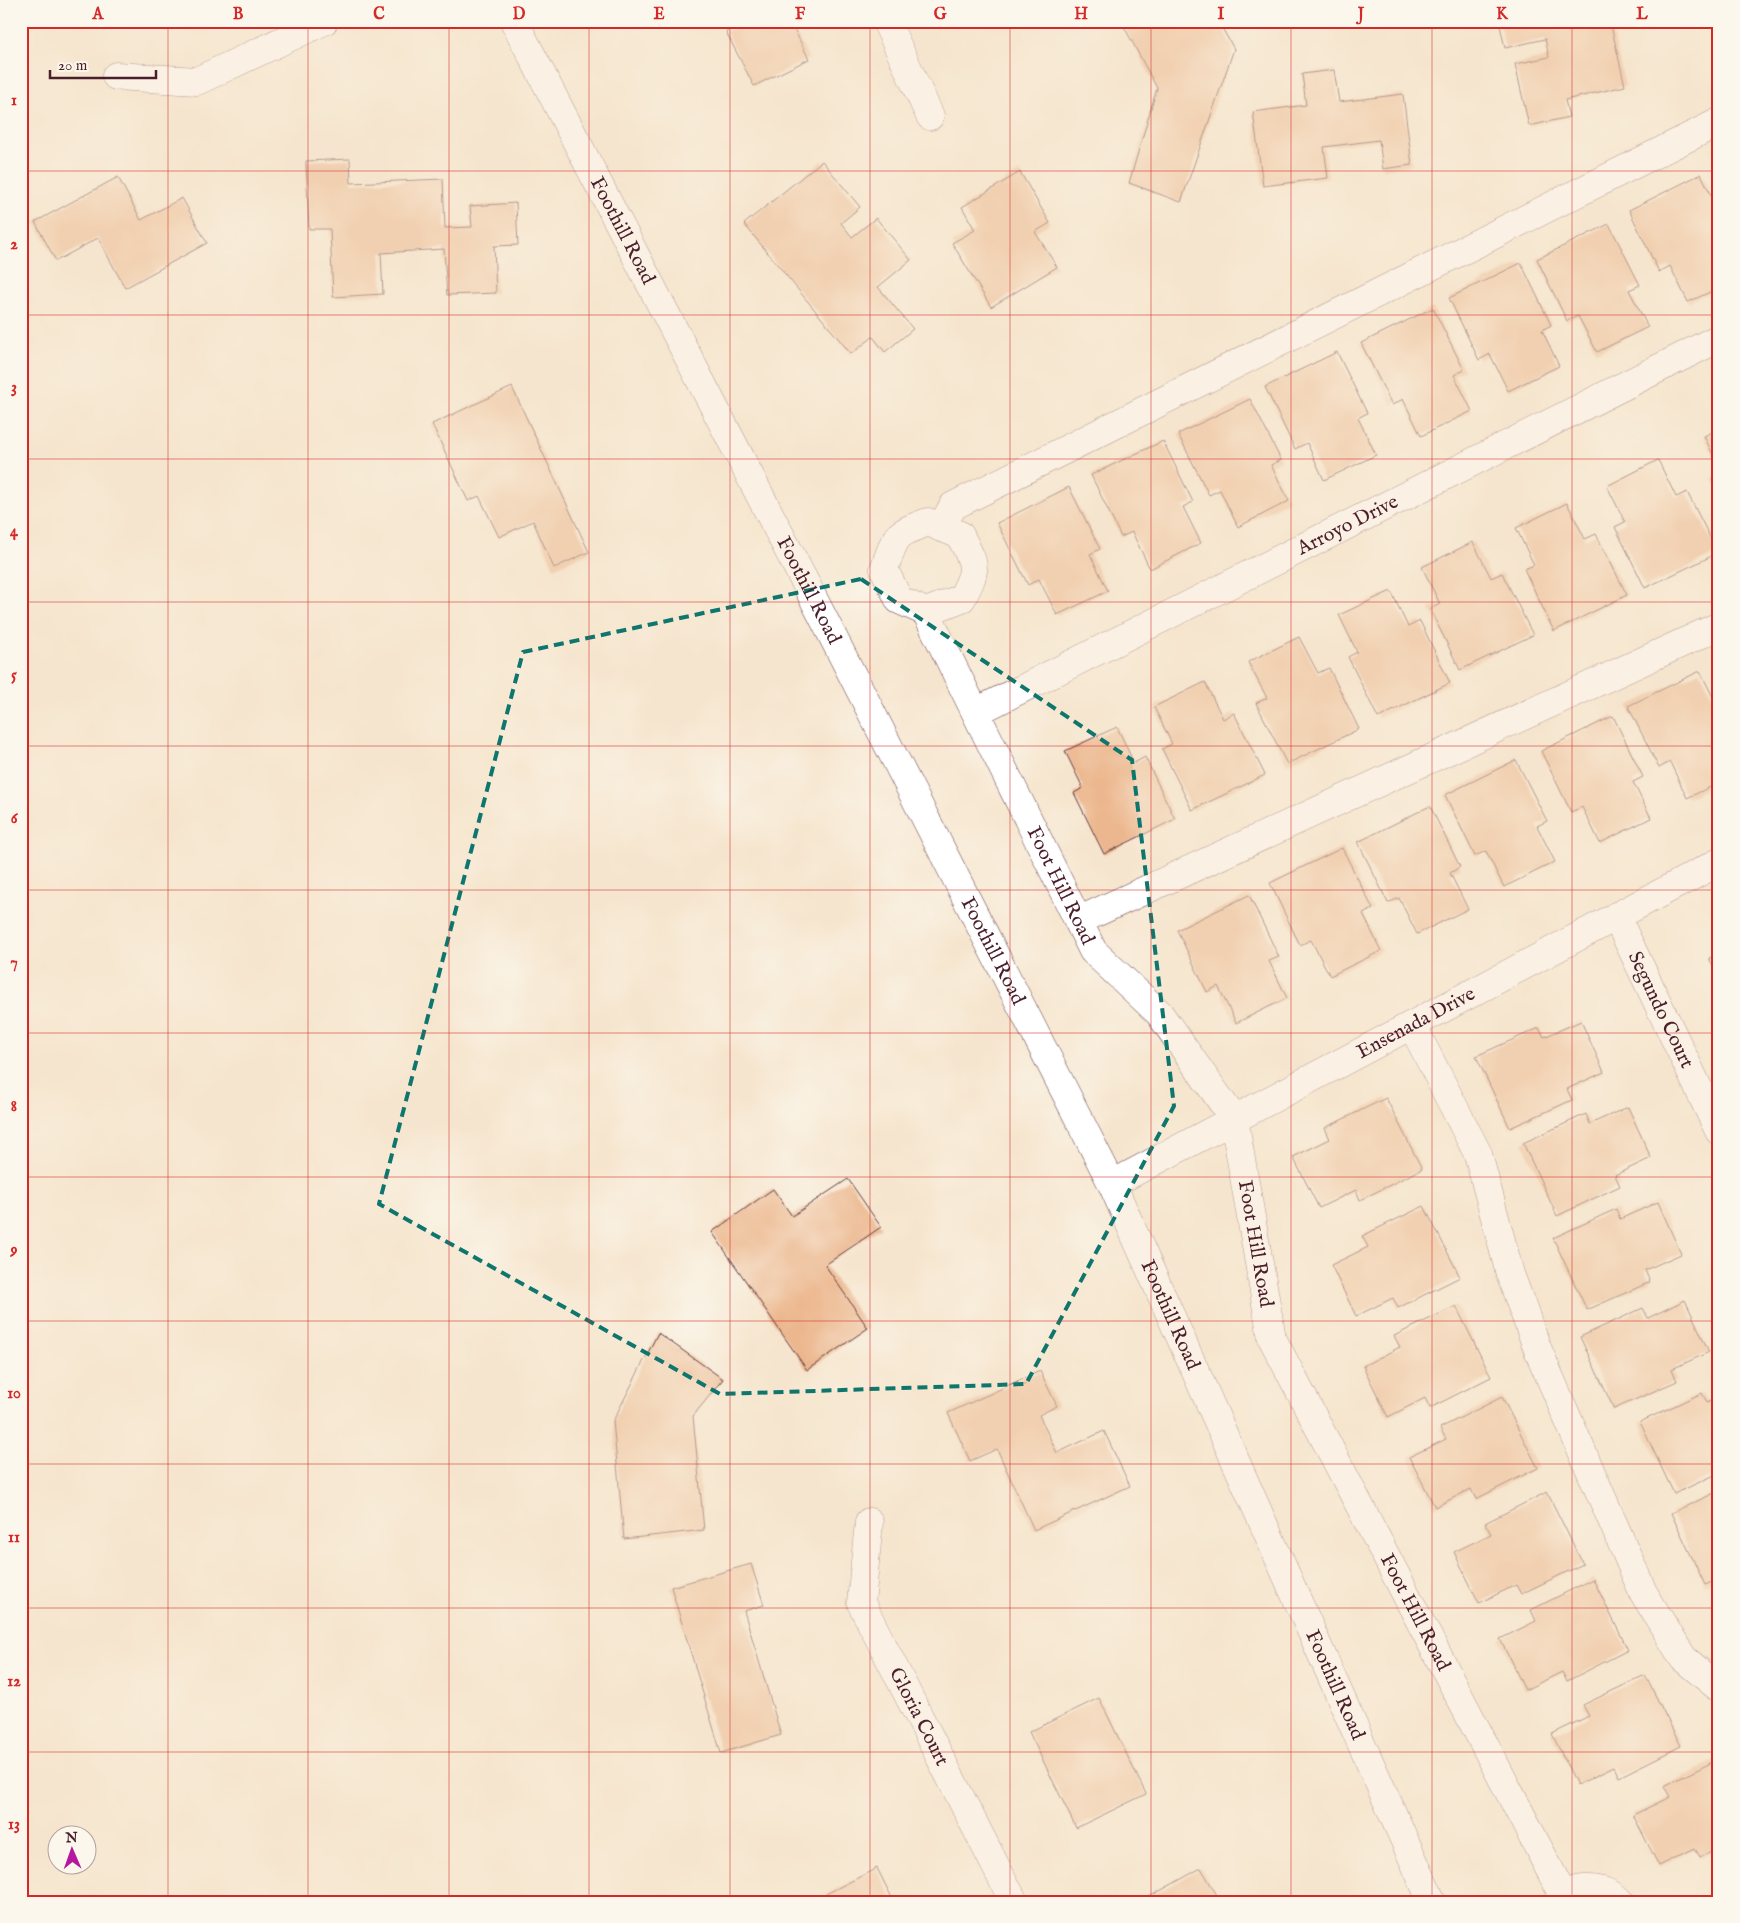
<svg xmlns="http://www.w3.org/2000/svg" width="1740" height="1923" font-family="'IM FELL English',serif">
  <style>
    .building { fill: #ecb78e }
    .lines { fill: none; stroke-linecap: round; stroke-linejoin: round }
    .minor-casing { stroke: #643d43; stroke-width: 29 }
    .major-casing { stroke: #643d43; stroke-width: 29 }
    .minor { stroke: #fff; stroke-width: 28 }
    .major { stroke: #fff; stroke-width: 28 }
    .marked { fill: none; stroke: #0f766e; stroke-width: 4; stroke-dasharray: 10 6; stroke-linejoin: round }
    .grid { fill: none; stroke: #d62828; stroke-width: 1; stroke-opacity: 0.55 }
    .labels { text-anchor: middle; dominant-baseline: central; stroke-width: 4.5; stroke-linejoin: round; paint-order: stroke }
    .street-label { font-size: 20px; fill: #4a1f2b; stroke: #fbf7ec }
    .neatline { fill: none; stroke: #d62828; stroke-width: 2 }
    .grid-label { font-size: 16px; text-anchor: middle; font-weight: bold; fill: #d62828 }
  </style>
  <rect width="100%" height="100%" fill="#fbf7ec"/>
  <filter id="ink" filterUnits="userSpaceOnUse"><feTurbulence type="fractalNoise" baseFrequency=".02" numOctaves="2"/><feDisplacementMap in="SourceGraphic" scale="10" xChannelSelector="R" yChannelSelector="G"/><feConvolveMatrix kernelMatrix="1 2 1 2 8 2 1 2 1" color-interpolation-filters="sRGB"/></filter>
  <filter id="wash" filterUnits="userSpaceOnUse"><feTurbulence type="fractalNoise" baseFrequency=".0096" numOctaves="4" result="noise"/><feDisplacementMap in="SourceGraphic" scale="20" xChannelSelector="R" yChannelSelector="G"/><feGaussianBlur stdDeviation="1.12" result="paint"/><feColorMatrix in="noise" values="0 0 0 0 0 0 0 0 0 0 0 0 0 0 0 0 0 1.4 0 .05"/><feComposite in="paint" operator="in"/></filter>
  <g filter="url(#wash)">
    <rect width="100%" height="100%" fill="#f6e5ce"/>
    <g id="blocks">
      <!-- building -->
      <g class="building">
        <path d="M747,21H790L809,59L754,86L726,32Z"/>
        <path d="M1121,21H1218L1234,49L1181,202L1129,183L1157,88Z"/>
        <path d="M1499,21H1610L1625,86L1565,100L1569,117L1529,126L1515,64L1549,57L1545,39L1505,48Z"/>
        <path d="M1334,70L1339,102L1403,94L1412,165L1383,169L1379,140L1324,147L1328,178L1263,186L1253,112L1306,105L1302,74Z"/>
        <path d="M350,159L351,183L443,179L445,228L472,227L470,206L516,203L518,245L494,246L496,293L447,295L444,249L381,253L383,294L333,297L330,229H309L306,161Z"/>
        <path d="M822,161L860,207L841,223L852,237L876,218L911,260L878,287L913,329L885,352L873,337L851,354L744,224Z"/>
        <path d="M1020,172L1050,223L1035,232L1057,267L991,307L952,243L975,230L962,207Z"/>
        <path d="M1701,174L1719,211V288L1688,302L1670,266L1659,272L1629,210Z"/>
        <path d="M118,177L141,220L182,198L207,243L125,288L98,238L56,261L35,222Z"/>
        <path d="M1609,224L1640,285L1629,290L1648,327L1597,352L1578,316L1567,321L1537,259Z"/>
        <path d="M1521,263L1551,325L1542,330L1559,366L1508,391L1490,354L1479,360L1449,298Z"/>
        <path d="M1433,308L1464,370L1454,375L1472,411L1421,436L1403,399L1392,405L1361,343Z"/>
        <path d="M1337,352L1367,413L1358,418L1376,455L1324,480L1307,443L1295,449L1265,387Z"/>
        <path d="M512,387L589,552L554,568L533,521L499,537L479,496L468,501L432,424Z"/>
        <path d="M1250,399L1281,460L1271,465L1289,501L1238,527L1220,490L1209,495L1178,434Z"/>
        <path d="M1719,429V467L1704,436Z"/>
        <path d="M1163,441L1193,502L1183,507L1201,543L1150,569L1132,532L1121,537L1091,475Z"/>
        <path d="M1658,460L1676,497L1687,492L1718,553L1645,588L1615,527L1625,522L1607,486Z"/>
        <path d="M1719,475V491L1712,478Z"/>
        <path d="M1069,487L1100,549L1090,554L1108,591L1057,615L1039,579L1028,585L997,523Z"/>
        <path d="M1567,503L1585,539L1596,534L1627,595L1554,631L1524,569L1534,565L1516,528Z"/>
        <path d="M1473,542L1491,578L1502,573L1533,635L1460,670L1430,609L1440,604L1422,567Z"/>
        <path d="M1391,591L1408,627L1420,621L1450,683L1378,718L1348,657L1357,652L1339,615Z"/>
        <path d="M1299,637L1318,673L1329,668L1359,729L1287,764L1256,703L1267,698L1248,662Z"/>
        <path d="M1700,671L1719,709V783L1687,798L1670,762L1659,768L1628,706Z"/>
        <path d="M1205,682L1223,719L1234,713L1265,775L1192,810L1162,749L1172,744L1154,707Z"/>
        <path d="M1613,716L1643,777L1633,782L1651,818L1600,843L1582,807L1571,812L1541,751Z"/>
        <path d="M1117,727L1134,763L1145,757L1175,819L1104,854L1074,793L1083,788L1065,751Z"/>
        <path d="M1516,760L1547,821L1537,826L1555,862L1504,887L1486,851L1475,856L1445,795Z"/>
        <path d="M1430,806L1460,867L1450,873L1468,909L1417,934L1399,898L1388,903L1358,842Z"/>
        <path d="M1342,848L1373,909L1363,914L1381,951L1330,976L1311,940L1300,945L1270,883Z"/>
        <path d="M1249,895L1279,957L1269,961L1287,998L1236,1023L1218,986L1207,992L1177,930Z"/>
        <path d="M1719,953V978L1709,958Z"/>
        <path d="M1581,1021L1604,1072L1567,1089L1572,1100L1510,1128L1476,1056L1539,1028L1544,1037Z"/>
        <path d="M1386,1098L1422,1169L1360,1200L1356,1190L1319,1208L1293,1157L1330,1139L1325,1128Z"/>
        <path d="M1628,1107L1651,1158L1615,1175L1620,1186L1557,1216L1523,1143L1586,1114L1590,1124Z"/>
        <path d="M848,1179L881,1227L825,1265L868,1328L807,1370L712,1232L773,1189L792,1216Z"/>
        <path d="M1658,1202L1681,1254L1645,1270L1650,1282L1587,1310L1553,1238L1616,1209L1620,1219Z"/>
        <path d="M1424,1206L1460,1277L1398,1308L1393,1298L1356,1316L1331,1265L1368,1247L1362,1236Z"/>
        <path d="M1685,1300L1709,1352L1672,1369L1677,1381L1614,1409L1580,1337L1643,1308L1648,1318Z"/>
        <path d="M1456,1306L1491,1377L1430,1408L1425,1398L1388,1417L1363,1366L1400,1347L1394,1336Z"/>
        <path d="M658,1333L723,1379L693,1416L704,1530L624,1539L613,1421Z"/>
        <path d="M1040,1371L1057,1406L1039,1415L1057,1453L1104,1431L1130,1486L1034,1530L997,1449L970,1461L948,1413Z"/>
        <path d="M1702,1393L1707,1403L1719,1397V1473L1674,1494L1640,1422Z"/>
        <path d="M1502,1397L1538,1468L1476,1499L1471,1489L1435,1507L1409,1457L1446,1439L1440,1428Z"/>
        <path d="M1719,1491V1579L1705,1585L1671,1513Z"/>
        <path d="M1547,1492L1583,1564L1521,1594L1516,1585L1479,1603L1454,1552L1491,1534L1485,1523Z"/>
        <path d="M751,1564L764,1605L744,1611L781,1735L721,1753L671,1587Z"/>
        <path d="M1593,1579L1628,1650L1567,1681L1562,1672L1525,1690L1500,1639L1536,1621L1531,1610Z"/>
        <path d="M1645,1675L1681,1746L1619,1777L1614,1767L1577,1785L1552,1734L1589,1716L1583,1705Z"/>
        <path d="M1099,1698L1146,1794L1076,1828L1029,1732Z"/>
        <path d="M1719,1759V1848L1700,1858L1695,1848L1659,1866L1633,1815L1670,1797L1664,1786Z"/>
        <path d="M877,1868L894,1902H831L826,1894Z"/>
        <path d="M1201,1868L1221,1902H1140Z"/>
      </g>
    </g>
  </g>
  <g filter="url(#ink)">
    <use href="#blocks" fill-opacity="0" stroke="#643d43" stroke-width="1"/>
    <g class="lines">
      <!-- minor casing -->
      <g class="minor-casing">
        <g id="minor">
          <path d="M886,21L930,116"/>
          <path d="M116,76L197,81L324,21"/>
          <path d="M928,522L960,535C975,567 979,565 962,598L926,612L899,600L884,569C897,535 892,535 928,522Z"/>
          <path d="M941,528L953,506L1719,122"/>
          <path id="s1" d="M926,612L1093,951L1159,1013L1234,1119L1272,1338L1563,1895"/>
          <path id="s2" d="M976,712L1719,338"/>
          <path id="s3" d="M1616,916L1719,1131"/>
          <path d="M1078,921L1719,626"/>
          <path d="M1412,1025L1478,1154L1510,1274L1538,1350L1643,1592L1683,1658L1719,1688"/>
          <path id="s4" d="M1112,1184L1719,862"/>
          <path id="s5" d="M869,1522L861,1603L1014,1902"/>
          <path d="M1558,1902C1572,1884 1606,1885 1620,1902"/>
        </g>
      </g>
      <!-- major casing -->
      <g class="major-casing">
        <g id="major">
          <path id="s6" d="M514,21L810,592L1112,1184L1432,1902"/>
        </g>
      </g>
      <!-- minor -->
      <use href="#minor" class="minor"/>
      <!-- major -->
      <use href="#major" class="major"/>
    </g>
  </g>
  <!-- marked area -->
  <path d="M0 0H1740V1923H0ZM861,579L1132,760L1174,1106L1026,1384L720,1394L379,1204L523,652Z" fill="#f6e5ce" fill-opacity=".55" fill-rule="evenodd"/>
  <path class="marked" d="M861,579L1132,760L1174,1106L1026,1384L720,1394L379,1204L523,652Z"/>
  <!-- grid -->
  <path class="grid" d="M168,21V1902M308,21V1902M449,21V1902M589,21V1902M730,21V1902M870,21V1902M1010,21V1902M1151,21V1902M1291,21V1902M1432,21V1902M1572,21V1902M21,171H1719M21,315H1719M21,459H1719M21,602H1719M21,746H1719M21,890H1719M21,1033H1719M21,1177H1719M21,1321H1719M21,1464H1719M21,1608H1719M21,1752H1719"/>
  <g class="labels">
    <!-- street labels -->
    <g class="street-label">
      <text stroke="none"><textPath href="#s6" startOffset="236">Foothill Road</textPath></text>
      <text stroke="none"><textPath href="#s2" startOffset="416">Arroyo Drive</textPath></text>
      <text stroke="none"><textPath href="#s6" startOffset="641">Foothill Road</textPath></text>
      <text stroke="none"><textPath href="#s1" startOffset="305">Foot Hill Road</textPath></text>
      <text stroke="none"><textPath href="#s6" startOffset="1046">Foothill Road</textPath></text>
      <text stroke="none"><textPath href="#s3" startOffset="104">Segundo Court</textPath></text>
      <text stroke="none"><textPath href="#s4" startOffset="344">Ensenada Drive</textPath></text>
      <text stroke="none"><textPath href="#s1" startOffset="725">Foot Hill Road</textPath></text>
      <text stroke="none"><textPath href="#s6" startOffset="1451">Foothill Road</textPath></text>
      <text stroke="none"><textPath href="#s1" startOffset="1130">Foot Hill Road</textPath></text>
      <text stroke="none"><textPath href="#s6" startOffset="1856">Foothill Road</textPath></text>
      <text stroke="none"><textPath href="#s5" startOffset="209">Gloria Court</textPath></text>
    </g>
  </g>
  <!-- margin -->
  <rect width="1740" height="1923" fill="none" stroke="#fbf7ec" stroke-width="55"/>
  <!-- north arrow -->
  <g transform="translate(72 1850) rotate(358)"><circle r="24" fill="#fbf7ec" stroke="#b4a19f"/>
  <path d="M0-4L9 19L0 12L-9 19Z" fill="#b5179e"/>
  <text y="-8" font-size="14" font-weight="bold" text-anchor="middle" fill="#4a1f2b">N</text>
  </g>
  <!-- scale -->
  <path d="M50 70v8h106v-8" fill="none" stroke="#4a1f2b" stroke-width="2.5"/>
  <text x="58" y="70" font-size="15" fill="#4a1f2b" stroke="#fbf7ec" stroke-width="4" paint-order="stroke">20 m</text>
  <rect x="28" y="28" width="1684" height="1868" class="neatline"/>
  <g class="grid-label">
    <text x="98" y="19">A</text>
    <text x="238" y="19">B</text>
    <text x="379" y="19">C</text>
    <text x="519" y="19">D</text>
    <text x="659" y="19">E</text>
    <text x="800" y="19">F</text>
    <text x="940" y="19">G</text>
    <text x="1081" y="19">H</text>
    <text x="1221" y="19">I</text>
    <text x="1361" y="19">J</text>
    <text x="1502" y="19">K</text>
    <text x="1642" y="19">L</text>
    <text x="14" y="105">1</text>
    <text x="14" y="249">2</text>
    <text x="14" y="392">3</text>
    <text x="14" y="536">4</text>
    <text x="14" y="680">5</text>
    <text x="14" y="823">6</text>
    <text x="14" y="967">7</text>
    <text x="14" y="1111">8</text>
    <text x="14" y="1255">9</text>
    <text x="14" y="1398">10</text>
    <text x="14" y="1542">11</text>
    <text x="14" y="1686">12</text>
    <text x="14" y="1829">13</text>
  </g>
</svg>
